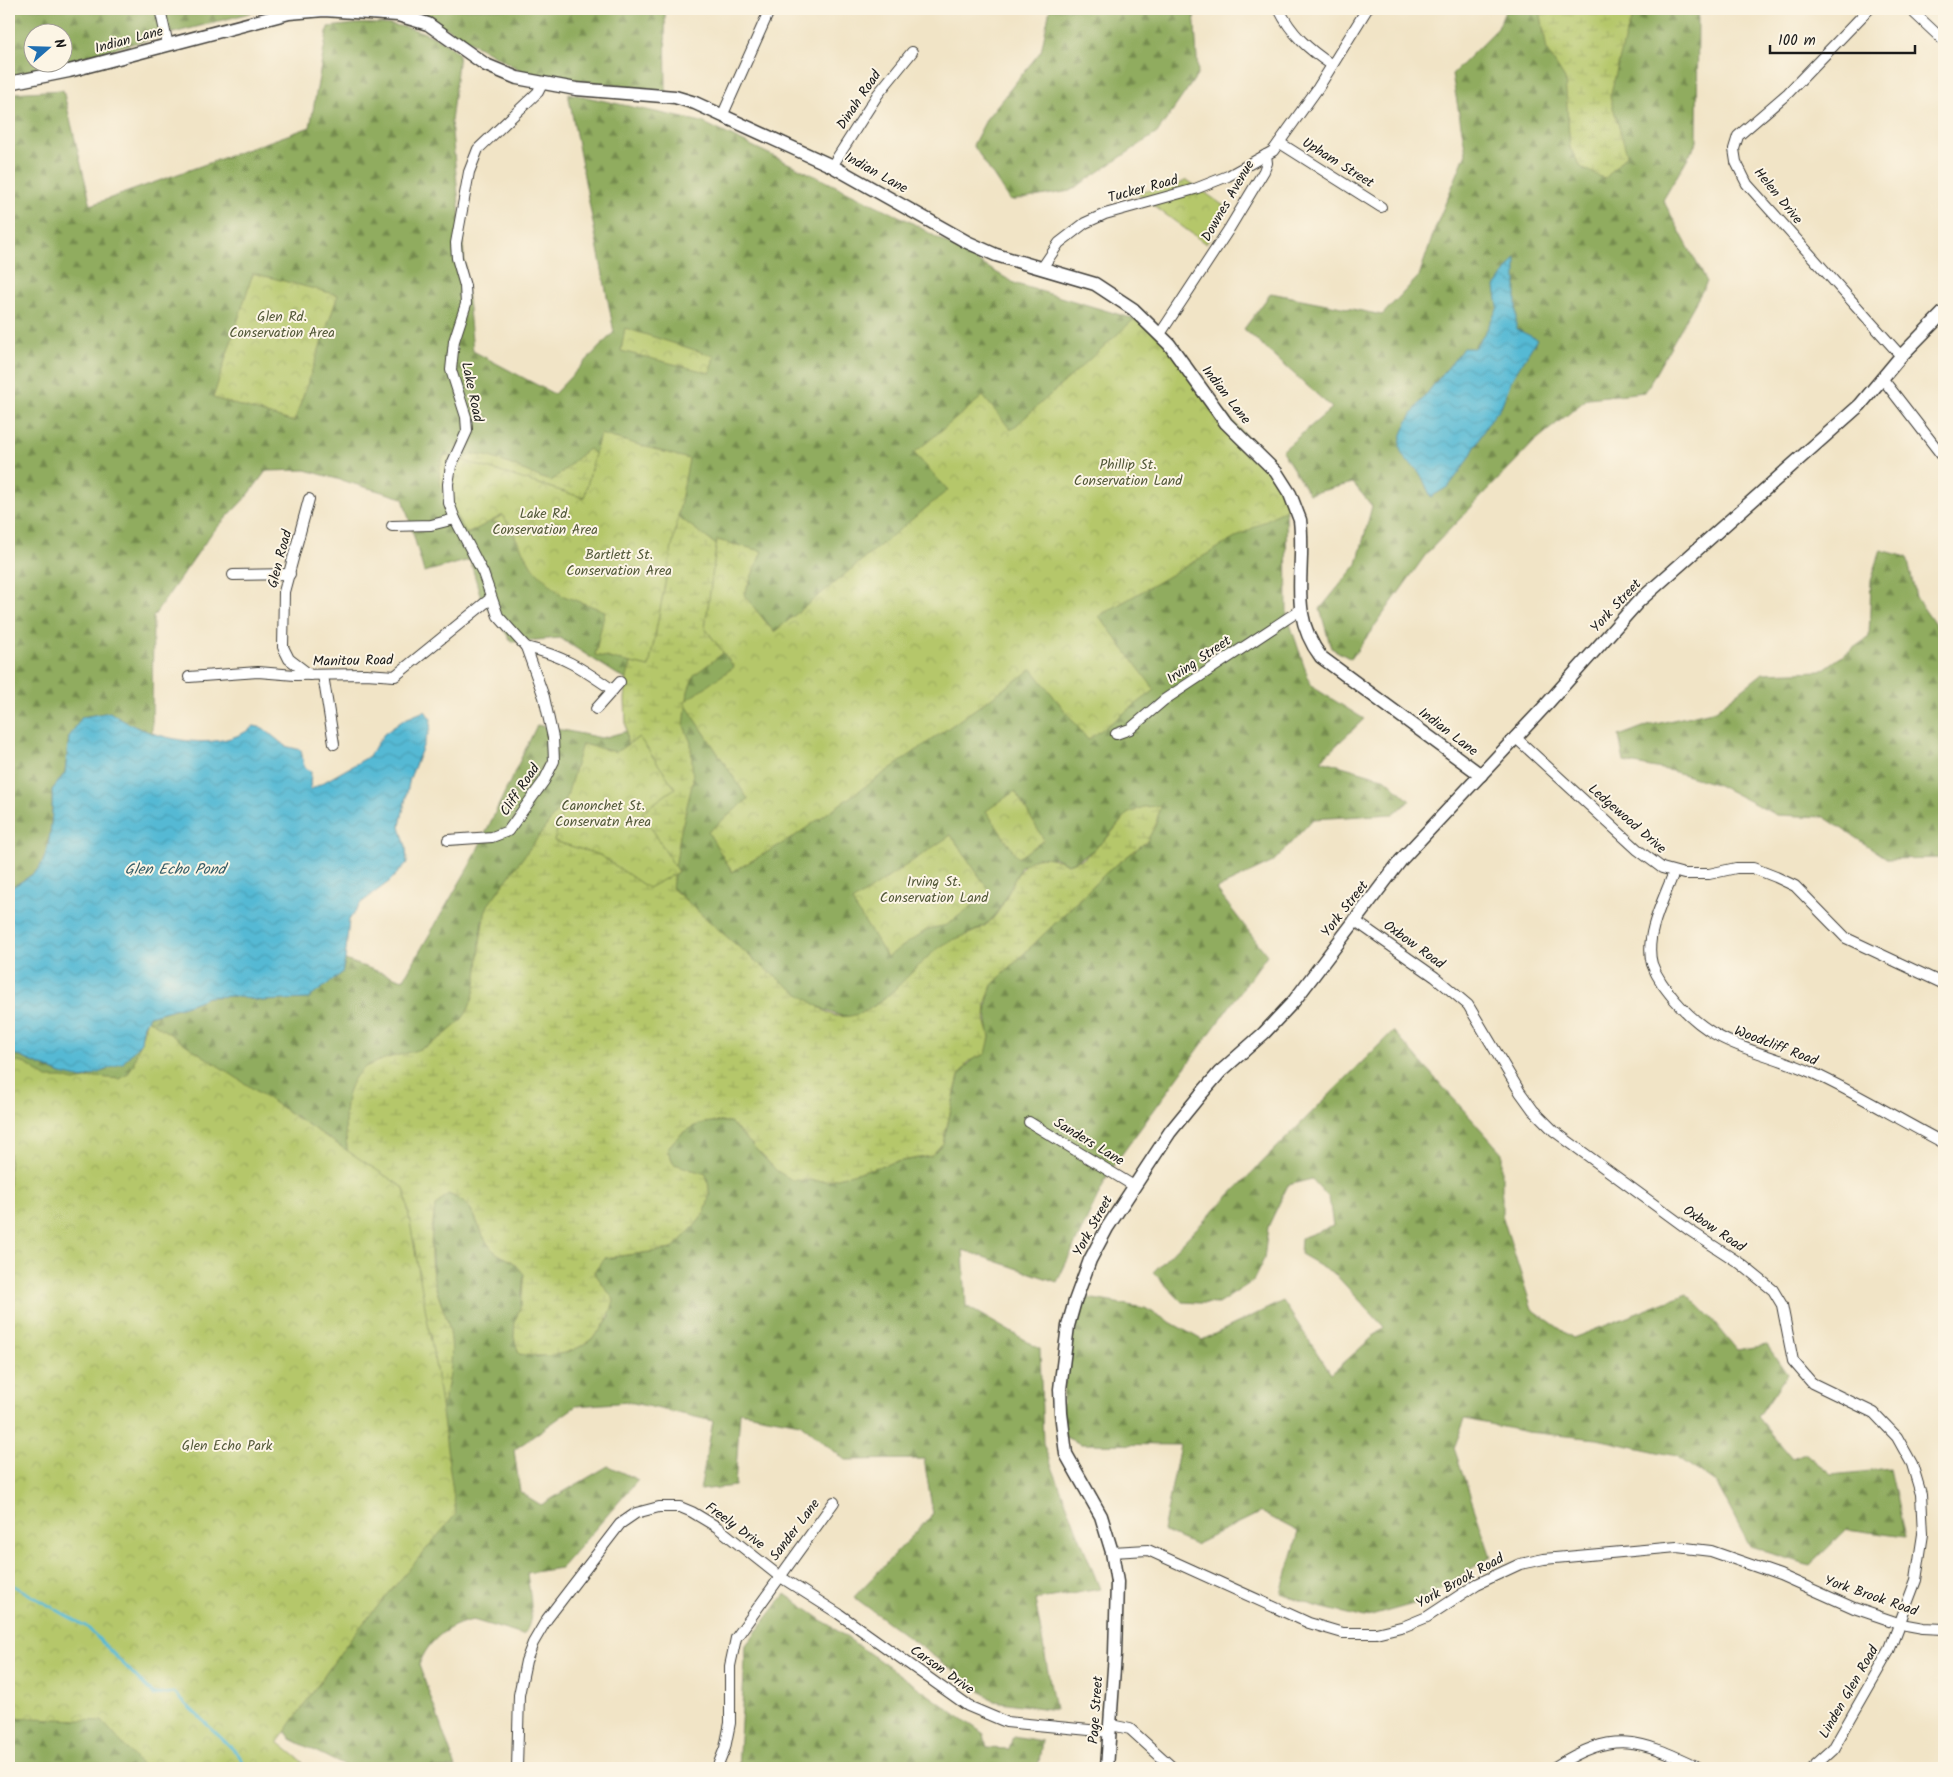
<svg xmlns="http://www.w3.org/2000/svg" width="1953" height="1777" font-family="Kalam,sans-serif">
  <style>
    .forest { fill: url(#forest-firs); stroke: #56643e; fill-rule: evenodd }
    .wetland { fill: url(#wetland-marsh); stroke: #687244 }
    .park { fill: url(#park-crowns); stroke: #687244 }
    .water { fill: url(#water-waves); stroke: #386a78 }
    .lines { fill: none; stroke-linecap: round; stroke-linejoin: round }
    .stream { stroke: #55b9d4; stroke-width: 3 }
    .minor-casing { stroke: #3c3a36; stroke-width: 12 }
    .tertiary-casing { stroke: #3c3a36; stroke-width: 15 }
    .minor { stroke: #fff; stroke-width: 10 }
    .tertiary { stroke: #fff; stroke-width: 12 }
    .labels { text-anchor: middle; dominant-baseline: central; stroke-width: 4; stroke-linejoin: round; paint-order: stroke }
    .street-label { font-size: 14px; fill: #1c1c1c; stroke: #fcf5e5 }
    .park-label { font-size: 14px; fill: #525838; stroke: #fcf5e5 }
    .water-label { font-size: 15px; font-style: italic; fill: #335b66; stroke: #fcf5e5 }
  </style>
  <defs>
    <pattern id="forest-firs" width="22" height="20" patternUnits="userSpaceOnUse" patternTransform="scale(1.25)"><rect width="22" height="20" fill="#90ac5f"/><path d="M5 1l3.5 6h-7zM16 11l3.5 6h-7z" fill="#758b4e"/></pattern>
    <pattern id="wetland-marsh" width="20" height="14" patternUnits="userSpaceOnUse" patternTransform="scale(1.25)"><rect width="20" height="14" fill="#b5c76b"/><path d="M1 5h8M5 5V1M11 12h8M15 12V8" fill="none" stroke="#9baa5c"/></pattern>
    <pattern id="park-crowns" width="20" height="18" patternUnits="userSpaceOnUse" patternTransform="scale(1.25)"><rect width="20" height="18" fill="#b5c76b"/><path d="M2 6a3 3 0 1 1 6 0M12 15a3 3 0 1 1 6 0" fill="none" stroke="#9baa5c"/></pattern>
    <pattern id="water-waves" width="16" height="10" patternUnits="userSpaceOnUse" patternTransform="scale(1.25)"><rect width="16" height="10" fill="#55b9d4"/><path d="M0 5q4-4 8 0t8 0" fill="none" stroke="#499eb5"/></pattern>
  </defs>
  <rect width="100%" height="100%" fill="#fcf5e5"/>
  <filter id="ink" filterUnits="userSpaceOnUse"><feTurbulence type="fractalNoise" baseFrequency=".02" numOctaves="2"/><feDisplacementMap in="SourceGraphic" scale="10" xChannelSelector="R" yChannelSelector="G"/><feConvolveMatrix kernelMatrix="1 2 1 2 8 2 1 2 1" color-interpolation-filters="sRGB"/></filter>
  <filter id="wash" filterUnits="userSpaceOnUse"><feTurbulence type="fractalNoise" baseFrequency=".0096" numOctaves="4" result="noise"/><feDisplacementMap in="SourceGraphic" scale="20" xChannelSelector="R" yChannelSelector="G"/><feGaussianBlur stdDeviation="1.12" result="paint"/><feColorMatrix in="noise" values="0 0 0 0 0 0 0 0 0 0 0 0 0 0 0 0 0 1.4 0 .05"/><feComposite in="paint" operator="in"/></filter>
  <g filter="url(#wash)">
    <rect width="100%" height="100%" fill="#f1e4c6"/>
    <!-- forest -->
    <g class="forest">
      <path d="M9,9H265L63,62L62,32H32V62L59,63L9,76Z"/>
      <path d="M413,9H665L666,92L525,73Z"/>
      <path d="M1050,9H1194L1198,74L1157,133L1070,191L1010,201L973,145L987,118L1041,51Z"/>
      <path d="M1506,9H1698L1697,142L1663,200L1707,282L1645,392L1588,398L1535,441L1427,553L1351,659L1331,648L1320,609L1357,564L1372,506L1353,483L1309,494L1282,451L1332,408L1244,329L1271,293L1382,315L1419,276L1436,226L1466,153L1452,74L1498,28Z"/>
      <path d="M356,24C394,22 430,28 459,54L451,122L473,351L554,394L614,332L568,93L702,122L909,221L1016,284L1138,320L1286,499L1287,615L1311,686L1364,719L1321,760L1386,779L1410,801L1393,814L1313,819L1273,862L1216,889L1267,955L1111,1169L1057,1282L963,1250L966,1306L1040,1349L1043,1444L1100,1589L1035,1600L1055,1710L994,1701L854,1597L933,1514L924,1459L845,1460L800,1423L740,1412L735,1486L700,1490L713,1421L629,1402L576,1406L514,1450L520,1492L541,1505L608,1466L638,1480L561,1568L527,1573C529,1593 537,1619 523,1635L473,1620C448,1625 428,1640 419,1665L456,1768H349L291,1739L286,1732L279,1709L9,1433V1052L61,1074L141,1042L143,1027L149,1016L185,1006L208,997L233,996L262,1001L342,973L345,960L403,980L471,863L537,725L602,738L642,727L637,687L560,638L512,642L481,598L470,560L424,572L403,498L306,470L266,471L249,494L211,534L153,617L152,734L126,724L110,713L69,737L65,773L52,790C53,809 51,855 38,869C31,877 18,883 9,889V93L63,90L91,205L310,127L328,27ZM1127,814L1147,841L1107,872L992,985C985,1004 985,1017 990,1037L959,1076L943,1143L931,1156L895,1162L777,1171L730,1122C701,1120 685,1126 667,1149L674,1164L672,1249L605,1258L594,1272L610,1317C587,1351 575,1349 536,1357L515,1321L521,1305L524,1274C521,1270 517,1265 513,1262C504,1256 495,1255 488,1244C472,1220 480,1207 448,1194L435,1206L431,1240L433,1278L449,1329L348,1154L371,1064C406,1055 454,1044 470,1007C480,984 479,945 482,920L672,888C702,914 816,1026 854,1016C877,1010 912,973 931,956C947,941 968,937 986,924C1000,915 1013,882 1021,866L1054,857L1068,864C1094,855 1110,834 1127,814Z"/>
      <path d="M1881,550L1907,557L1916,597L1944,638V858L1888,859L1824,817L1776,815L1716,784L1672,771L1624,762L1619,736L1643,727L1716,710L1763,673L1821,671L1869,637L1871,581Z"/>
      <path d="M1393,1031L1502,1153V1215L1532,1309L1573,1338L1687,1294L1711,1318L1737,1350L1767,1345L1787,1374L1758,1417L1792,1458L1805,1453L1832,1475L1890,1469L1905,1537L1847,1529L1810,1565L1750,1547L1717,1484L1676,1456L1597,1439L1527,1432L1465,1419L1454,1448L1491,1557L1417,1603L1364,1618L1315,1606L1281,1593L1299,1532L1261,1512L1195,1545L1163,1531L1180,1445L1081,1444L1063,1436L1061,1413L1076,1296L1145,1308L1202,1340L1283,1301L1331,1374L1384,1327L1335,1274L1300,1254L1301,1238L1333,1226L1329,1198L1312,1179L1288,1185L1268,1227L1264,1259L1253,1281L1218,1304L1182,1302L1153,1272Z"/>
      <path d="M785,1594L984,1734L987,1748L1009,1749L1013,1736L1042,1741L1038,1768H738L746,1645Z"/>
      <path d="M9,1687L83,1688L190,1768H9Z"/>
    </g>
    <!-- wetland -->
    <g class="wetland">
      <path d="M1540,9H1636L1625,37L1610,97L1627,154L1605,179L1581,167L1570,148L1565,79L1547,51Z"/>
      <path d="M589,449L719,547L733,637L722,654L694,675L688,691L684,726L691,743L693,781L680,835L672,888C717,928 759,968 810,1001C817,1005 827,1014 836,1016C878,1023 910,966 943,945C956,937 975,934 987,924C1018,899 1010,837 1068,864L1083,859L1107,838L1127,814L1143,807L1160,806L1156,824L1147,841L1107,872L992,985L986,1002L985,1019L990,1037L986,1054L969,1061L959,1076L943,1143L931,1156L895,1162L827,1181L792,1180L777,1171L730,1122C701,1120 685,1126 667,1149L674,1164L706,1174C717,1212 696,1223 672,1249L605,1258L594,1272L614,1300C604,1346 562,1362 519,1354L514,1337L515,1321L521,1305L524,1274C520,1270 517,1265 513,1262C504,1256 495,1255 488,1244C472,1220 480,1207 448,1194L435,1206C432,1230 428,1256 434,1279C437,1296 445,1311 449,1327C455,1354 450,1390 438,1414L348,1154C344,1126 339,1078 371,1064C402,1051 419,1056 448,1032C452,1028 458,1024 462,1019C485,990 474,939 488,905L575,787L627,750L625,699L627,677L637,642L561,553L507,526L492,522L477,512L457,466C460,463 465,458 469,456C486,449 531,476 551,481C565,471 574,459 589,449Z"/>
    </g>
    <!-- park -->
    <g class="park">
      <path d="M1187,180L1227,208L1206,244L1136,193L1174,186Z"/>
      <path d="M253,273L338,295L294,422L213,398Z"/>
      <path d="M1141,313L1196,382L1261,451L1291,506L1099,616L1155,690L1088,740L1032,669L792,838L732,872L708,832L748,799L684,702L734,667L705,628L717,540L762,551L744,595L774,632L948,490L914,453L983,396L1011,430Z"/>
      <path d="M625,328L714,356L710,373L621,351Z"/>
      <path d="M600,434L689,459L649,667L595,655L605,611L561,595L532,567L503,515L467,534C455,513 427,480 445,455L584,498Z"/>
      <path d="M639,737L675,788L642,812L678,872L648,888L600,855L554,841L582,744L616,752Z"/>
      <path d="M1015,791L1044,840L1018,858L986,811Z"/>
      <path d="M951,835L990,892L947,925L928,929L887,957L852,902Z"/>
      <path d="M147,1019L404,1188L436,1369L456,1514L350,1639L278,1742L310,1768H144L102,1721L9,1717V1060L26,1064L47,1078H63L74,1081L97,1077L120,1079L128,1074L133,1065Z"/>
    </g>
    <!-- water -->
    <g class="water">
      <path d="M1516,257V329L1537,339L1511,381L1501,407L1488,423L1467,462L1449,486L1431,497C1427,489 1424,480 1419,472C1413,465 1405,462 1401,452C1392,425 1448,371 1463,348H1474L1486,331L1498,307L1495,287Z"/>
      <path d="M425,711L431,719L430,729L410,778L400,826L406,847L407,863L390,881L361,903L349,920L345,960L342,973L308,999L262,1001L233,996L208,997L185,1006L149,1016L143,1027L141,1042L123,1063L83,1079L61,1074L9,1052V889C18,883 31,877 38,869C51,855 53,809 52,790L65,773L69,737L82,717L110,712C145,738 218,756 254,726L263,728L285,746L301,750L304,766L311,772L310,790L368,757L384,734L405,719Z"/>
    </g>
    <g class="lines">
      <!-- stream -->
      <path class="stream" d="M9,1583L87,1627L154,1695L174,1693L238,1754L247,1768"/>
    </g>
  </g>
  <g filter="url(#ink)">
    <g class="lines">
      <!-- minor casing -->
      <g class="minor-casing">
        <g id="minor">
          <path d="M160,9L168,45"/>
          <path d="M1279,9C1291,34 1309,50 1332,65"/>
          <path d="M1869,9L1788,93L1738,136L1734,149L1736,162L1747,184L1901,356"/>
          <path d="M1910,9L1944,41"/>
          <path d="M723,114L770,9"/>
          <path d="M1280,143L1381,207"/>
          <path d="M832,166L878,94L912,52"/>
          <path d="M1042,268L1059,243L1085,223L1105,214L1195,189L1228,176L1273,151L1318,88L1367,9"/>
          <path d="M1160,334L1229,229L1264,171L1267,163L1266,155"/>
          <path d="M1882,378L1944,458"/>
          <path d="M309,499L284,592L283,647L289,659L310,675"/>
          <path d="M392,526L431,525L455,519"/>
          <path d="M233,575L290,574"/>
          <path d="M526,647C564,656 581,668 613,690"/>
          <path d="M323,675L334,744"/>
          <path d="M189,677L258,672L295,675L366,674L395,676L490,599"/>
          <path d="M596,709L620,682"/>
          <path d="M1116,734L1130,729L1164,700L1300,610"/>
          <path d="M1515,737L1638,850L1662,868L1684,874H1709L1736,868H1753L1776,877L1795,886L1846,938L1944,984"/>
          <path d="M448,840L492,837L508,831L544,781L554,761L553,738L544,697L526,647L498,616L483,573L455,519L449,503L448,484L451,466L467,431L466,417L451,370L454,341L466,304L465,286L457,258L456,243L469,172L478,149L538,92L542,84"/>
          <path d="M1674,872C1664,899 1644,935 1652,964C1657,978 1665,988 1674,999C1717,1050 1758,1048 1813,1073C1858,1094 1900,1120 1944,1143"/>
          <path d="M1354,920L1435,977L1468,1005L1520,1092L1533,1110L1554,1131L1689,1230L1741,1264L1773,1290L1782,1305L1793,1361L1812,1383L1874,1413L1897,1437L1912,1464L1921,1494L1923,1534L1916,1580L1889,1651L1833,1749L1812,1768"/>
          <path d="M1029,1122L1134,1186"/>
          <path d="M1112,1552L1148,1550L1309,1623L1343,1633H1376L1405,1626L1427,1617L1477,1584L1520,1564L1544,1559L1677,1547L1711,1551L1780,1575L1854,1608L1901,1624L1923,1628L1944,1629"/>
          <path d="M1111,1725L1130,1729L1173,1768"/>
          <path d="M517,1768L519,1695L526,1661L533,1643L547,1619L620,1524L636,1513L659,1507H680L692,1512L717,1527L779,1576L839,1614L968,1706L1006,1722L1110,1732"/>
          <path d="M717,1768L725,1748L730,1723V1666L736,1638L834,1502"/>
          <path d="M1553,1768C1614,1729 1639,1739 1700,1768"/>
        </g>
      </g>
      <!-- tertiary casing -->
      <g class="tertiary-casing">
        <g id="tertiary">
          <path d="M9,83L69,71L289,13L324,10L398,15L428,24L486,65L517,78L576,89L675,97L695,103L832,166L967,242L996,255L1095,284L1133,309L1169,344L1226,423L1276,472L1290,494L1300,520C1306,571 1287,612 1321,657L1481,775"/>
          <path d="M1107,1768L1115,1654L1117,1582L1112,1552L1101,1516L1066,1454L1061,1413L1060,1389L1068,1326L1075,1301L1090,1260L1107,1228L1170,1132L1201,1094L1220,1072L1264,1033L1294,1001L1401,860L1546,705L1638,602L1860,405L1901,356L1944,312"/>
        </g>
      </g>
      <!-- minor -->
      <use href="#minor" class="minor"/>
      <!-- tertiary -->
      <use href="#tertiary" class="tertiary"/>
    </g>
  </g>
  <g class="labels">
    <!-- street labels -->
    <g class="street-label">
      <text transform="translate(129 40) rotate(-15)">Indian Lane</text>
      <text transform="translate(859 100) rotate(-56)">Dinah Road</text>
      <text transform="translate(1338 163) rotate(32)">Upham Street</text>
      <text transform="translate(876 173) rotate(29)">Indian Lane</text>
      <text transform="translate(1143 189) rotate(-15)">Tucker Road</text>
      <text transform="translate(1778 196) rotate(51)">Helen Drive</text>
      <text transform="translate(1228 201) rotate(-60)">Downes Avenue</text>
      <text transform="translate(472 392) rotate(78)">Lake Road</text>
      <text transform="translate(1226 395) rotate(52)">Indian Lane</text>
      <text transform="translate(280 559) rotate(-75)">Glen Road</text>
      <text transform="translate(1616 606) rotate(-47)">York Street</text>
      <text transform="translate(1199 660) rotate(-34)">Irving Street</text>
      <text transform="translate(353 661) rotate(-1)">Manitou Road</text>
      <text transform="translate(1448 732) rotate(37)">Indian Lane</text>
      <text transform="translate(520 790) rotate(-56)">Cliff Road</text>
      <text transform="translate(1627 819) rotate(41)">Ledgewood Drive</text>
      <text transform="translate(1345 909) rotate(-52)">York Street</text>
      <text transform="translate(1414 945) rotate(36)">Oxbow Road</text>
      <text transform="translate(1776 1046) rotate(21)">Woodcliff Road</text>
      <text transform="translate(1089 1142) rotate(31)">Sanders Lane</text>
      <text transform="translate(1093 1226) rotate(-61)">York Street</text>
      <text transform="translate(1714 1229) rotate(34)">Oxbow Road</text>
      <text transform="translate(735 1526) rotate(36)">Freely Drive</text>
      <text transform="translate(795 1530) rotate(-53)">Sander Lane</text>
      <text transform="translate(1460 1581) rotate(-29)">York Brook Road</text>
      <text transform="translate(1871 1596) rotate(19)">York Brook Road</text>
      <text transform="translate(942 1670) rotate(35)">Carson Drive</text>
      <text transform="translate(1849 1692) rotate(-60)">Linden Glen Road</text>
      <text transform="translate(1096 1710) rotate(-86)">Page Street</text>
    </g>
    <!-- park labels -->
    <g class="park-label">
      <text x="282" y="317">Glen Rd.<tspan x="282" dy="16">Conservation Area</tspan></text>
      <text x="1128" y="465">Phillip St.<tspan x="1128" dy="16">Conservation Land</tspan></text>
      <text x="545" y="514">Lake Rd.<tspan x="545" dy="16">Conservation Area</tspan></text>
      <text x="619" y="555">Bartlett St.<tspan x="619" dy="16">Conservation Area</tspan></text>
      <text x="603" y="806">Canonchet St.<tspan x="603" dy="16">Conservatn Area</tspan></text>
      <text x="934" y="882">Irving St.<tspan x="934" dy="16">Conservation Land</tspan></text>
      <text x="227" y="1446">Glen Echo Park</text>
    </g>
    <!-- water labels -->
    <g class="water-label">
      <text x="175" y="870">Glen Echo Pond</text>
    </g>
  </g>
  <!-- margin -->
  <rect width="1953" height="1777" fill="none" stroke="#fcf5e5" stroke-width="30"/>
  <!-- north arrow -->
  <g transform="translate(48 48) rotate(70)"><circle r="24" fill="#fcf5e5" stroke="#a29e95"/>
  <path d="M0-4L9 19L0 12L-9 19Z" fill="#1f6fb2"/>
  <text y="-8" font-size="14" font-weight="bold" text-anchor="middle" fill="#1c1c1c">N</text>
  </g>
  <!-- scale -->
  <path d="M1770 45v8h145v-8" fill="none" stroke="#1c1c1c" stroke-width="2.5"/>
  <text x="1778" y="45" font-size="15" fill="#1c1c1c" stroke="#fcf5e5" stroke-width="4" paint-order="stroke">100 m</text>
</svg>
